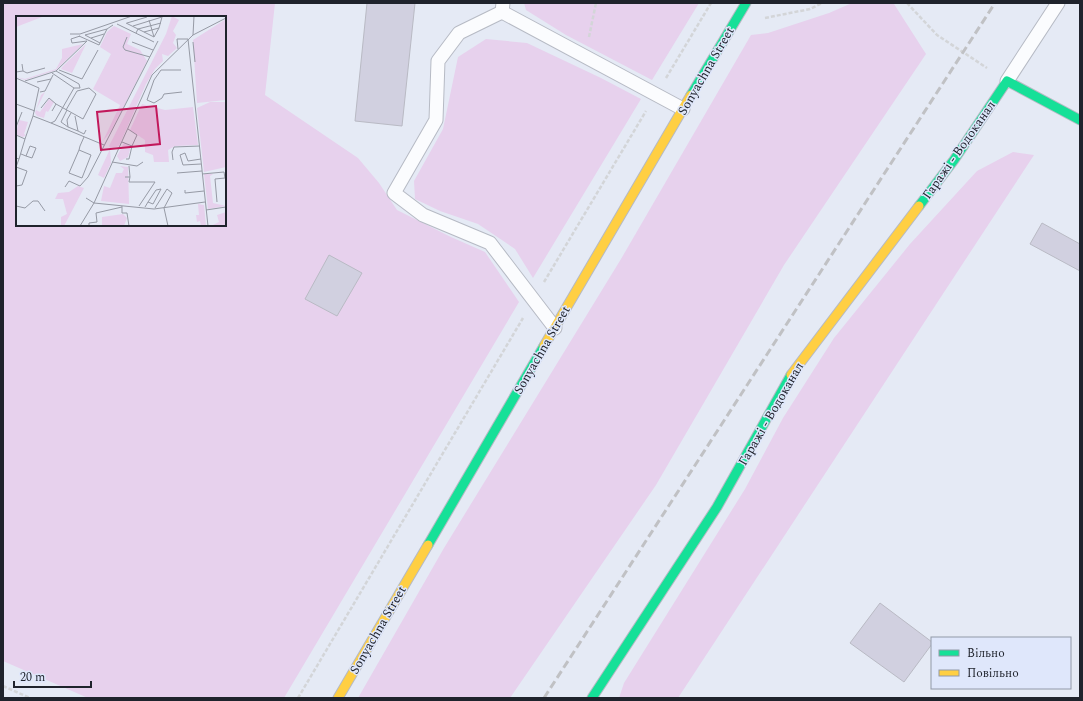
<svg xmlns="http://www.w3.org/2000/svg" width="1083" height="701" font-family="Spectral,serif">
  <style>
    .green { fill: #e7d1ed; fill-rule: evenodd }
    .building { fill: #d1d0e0; stroke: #b9bac4 }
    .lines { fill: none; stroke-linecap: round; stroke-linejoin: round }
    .lane-casing { stroke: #b6bac4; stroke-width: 15 }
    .fast-casing { stroke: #b6bac4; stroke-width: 11 }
    .slow-casing { stroke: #b6bac4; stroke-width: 11 }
    .path { stroke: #d3d5d8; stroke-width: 2.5; stroke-dasharray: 4 2; stroke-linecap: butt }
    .lane { stroke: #fbfcfe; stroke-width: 13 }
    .fast { stroke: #16e098; stroke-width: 9 }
    .slow { stroke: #ffcf43; stroke-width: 9 }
    .rail { stroke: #c0c1c4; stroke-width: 3; stroke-dasharray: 8 4; stroke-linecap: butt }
    .labels { text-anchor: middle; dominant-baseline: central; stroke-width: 3; stroke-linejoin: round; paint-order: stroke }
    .street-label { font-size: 13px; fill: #1f232c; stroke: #dfe7fb }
    .inset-road { fill: none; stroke: #969aa5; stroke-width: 1 }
    .view { fill: #c2185b; fill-opacity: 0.15; stroke: #c2185b; stroke-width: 2 }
    .inset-edge { fill: none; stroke: #1f232c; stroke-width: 2 }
  </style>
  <rect width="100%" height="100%" fill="#e5eaf5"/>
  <!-- green -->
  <g class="green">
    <path d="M3,3H275L265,95L358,158L379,183L397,210L451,237L485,252L519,302L284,698H88L3,661ZM17,17H225V225H17Z"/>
    <path d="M524,3H699L652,80L566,35L526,10Z"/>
    <path d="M852,3L894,4L926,54L784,265L656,485L510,698H358L444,548L621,259L751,35L768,33L829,13Z"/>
    <path d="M486,39L527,43L601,78L641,99L533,278L515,249L478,224L440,211L415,199L414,181L443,129L458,57Z"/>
    <path d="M1013,152L1034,155L678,698H619L624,683L745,489L783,418L834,338L910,244L977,171Z"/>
  </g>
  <!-- building -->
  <g class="building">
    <path d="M367,3H415L402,126L355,121Z"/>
    <path d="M1042,223L1080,244V271L1030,244Z"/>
    <path d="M329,255L362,273L337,316L305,299Z"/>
    <path d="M880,603L932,642V644L904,682L850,643Z"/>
  </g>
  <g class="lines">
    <!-- lane casing -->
    <g class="lane-casing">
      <g id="lane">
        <path d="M503,3L502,12L683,109"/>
        <path d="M502,12L459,33L438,61L436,120L394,193L423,215L490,243L555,328"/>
        <path d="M1007,81L1058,3"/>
      </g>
    </g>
    <!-- fast casing -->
    <g class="fast-casing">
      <g id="fast">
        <path d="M691,95L746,3"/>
        <path d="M919,206L954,160L1007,81L1080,120"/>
        <path d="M428,545L544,346"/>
        <path d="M592,698L717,507L791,375"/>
      </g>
    </g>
    <!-- slow casing -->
    <g class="slow-casing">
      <g id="slow">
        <path d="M544,346L691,95"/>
        <path d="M791,375L919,206"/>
        <path d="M338,698L428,545"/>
      </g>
    </g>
    <!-- path -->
    <g class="path">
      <path d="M907,3L937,35L987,68"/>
      <path d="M765,18L810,9L822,3"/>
      <path d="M589,37L596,3"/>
      <path d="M666,78L711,3"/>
      <path d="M544,282L646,111"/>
      <path d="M3,686L30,698"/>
      <path d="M298,698L523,318"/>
    </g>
    <!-- lane -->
    <use href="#lane" class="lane"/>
    <!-- fast -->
    <use href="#fast" class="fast"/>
    <!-- slow -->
    <use href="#slow" class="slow"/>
    <!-- rail -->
    <path class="rail" d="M544,698L995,3"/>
  </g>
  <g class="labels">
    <!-- street labels -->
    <g class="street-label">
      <text transform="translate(706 71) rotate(-60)">Sonyachna Street</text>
      <text transform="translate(959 150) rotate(-55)">Гаражі - Водоканал</text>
      <text transform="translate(542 350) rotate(-60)">Sonyachna Street</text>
      <text transform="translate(771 414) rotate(-60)">Гаражі - Водоканал</text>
      <text transform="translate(378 630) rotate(-60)">Sonyachna Street</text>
    </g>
  </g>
  <!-- overview -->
  <g transform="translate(16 16)">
    <rect width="210" height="210" fill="#e5eaf5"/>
    <path d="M0,0H26V1L0,11ZM156,0L163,4L157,15L160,19L157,27L161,32L152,40L146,38L147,45L139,53L130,68L103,130L95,133L93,130L150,18ZM210,3V84L181,87L177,24ZM98,10L115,18L111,28L124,34L131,45L96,114L87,125L104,89L77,73L95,38L84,31L91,16ZM67,28L40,54L9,64L0,61L9,63L40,53L46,42V33ZM70,28L56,57L45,53L46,51ZM29,76L20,94L24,96L33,83L38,86L32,96L30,95L28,102L21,100L19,97L25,79ZM194,86H210V151L188,156L181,92ZM126,88L149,94L177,91L182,129L159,130L152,134L153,146H138L137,139L129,136V124L114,114ZM3,104L12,106L8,118L10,119L7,121L0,119ZM108,127L115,130L112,141L104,145L101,140ZM94,133L95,147L88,162L82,159ZM104,150L112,151L113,188L85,185L88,170L94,172L100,157H106L108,153ZM188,158H197L194,160L197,187L210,190L192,193ZM62,170L68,172L48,210H45V201L51,198L47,183H39L42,177L53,176ZM182,188L188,189L190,210H185L184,205L181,206L180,199H183ZM210,196V210H195L203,206L201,199ZM107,198L111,202L108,210H86V201Z" fill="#e7d1ed"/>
    <path class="inset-road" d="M133,4L138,21M110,7L138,21L143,12L146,1L117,10M111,7L131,1M101,8L138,26M128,16L143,12M120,17L122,13L145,7M54,18H64L116,0M69,19L91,13M69,19L84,27M177,19L210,2M63,20L83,29L91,13L97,9M64,20L55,23L56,27L71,25M111,21L107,31L109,34L134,41M75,22L88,18M172,23L192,210M116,26L137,34M177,26L179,46M162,33L161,23H172M43,54L66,63L82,34M165,54H145L138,64L131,84L138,87L146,82L148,78L166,76M7,55L11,57L29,52M0,56L7,55L6,48M36,57L58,72H64L63,68L40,55M0,62L23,72L17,100L35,107L39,105L58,72M9,65L40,55L71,25M21,66L35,63L37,59M24,76L29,75L35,63M0,88L19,95M25,92L33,82L40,88M51,94L45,106L52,111M36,95L40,88L67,103L80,78L73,72L61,75L50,94M55,97L51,104L52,111L62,115M59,100L62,115L68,118L70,114M35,107L88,129M0,111L6,96M112,113L121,119L116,130M0,119L9,123L17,100M106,126L116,130L113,143H110M63,134L75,139L66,162L53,157L63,134L64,130L68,121M5,138L10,140L16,142L20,132L14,130L10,140M0,142L3,143L9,123M185,143L172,145L169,137L164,139L167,149L185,148M157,144L156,136L158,131L184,130M96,146L121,150L127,146M161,157L186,155M186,158L208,156L209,162L199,163L201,186M109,161H114L113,150M114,161L113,166H139L123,190M0,170L6,169L11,155L0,151L3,143M49,171L53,165L64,170L72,161L142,25M169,174V177L188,175M70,182L78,187L138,193L189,186M0,190L9,192L17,185H22L29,195M106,190V197H111L113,210M129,191L132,186L140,174L145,173L137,188L132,186M139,192L151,173L156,177L148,192L152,210M190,194L210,191M64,210L78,187L136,59L177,19L178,0M73,210V207L81,206L80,197L106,191"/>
    <path class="view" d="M140,90L144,128L85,134L81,96Z"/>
    <rect width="210" height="210" class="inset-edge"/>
  </g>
  <!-- border -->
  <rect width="1083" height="701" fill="none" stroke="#1f232c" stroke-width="8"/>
  <!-- legend -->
  <rect x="931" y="637" width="140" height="52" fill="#dfe7fb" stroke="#9299a8"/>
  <rect x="939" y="650" width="20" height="6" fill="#16e098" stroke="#9299a8"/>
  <text x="967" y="657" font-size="12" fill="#1f232c">Вільно</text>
  <rect x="939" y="670" width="20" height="6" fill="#ffcf43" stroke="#9299a8"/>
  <text x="967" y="677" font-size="12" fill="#1f232c">Повільно</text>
  <!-- scale -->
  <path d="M14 681v6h77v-6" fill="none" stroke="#1f232c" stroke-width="2"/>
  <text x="20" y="681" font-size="12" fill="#1f232c" stroke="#dfe7fb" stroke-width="3" paint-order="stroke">20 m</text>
</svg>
